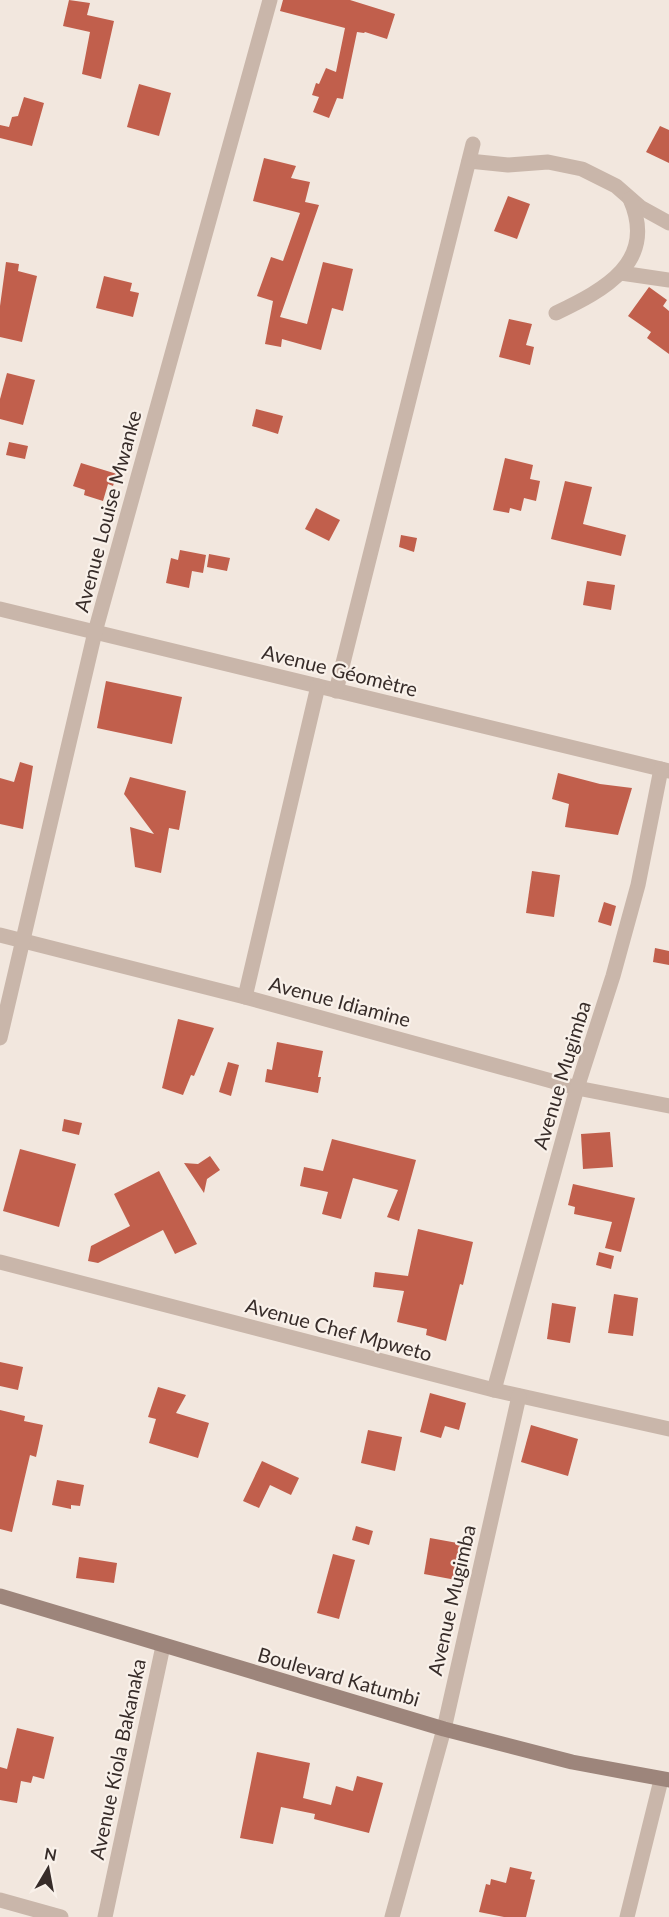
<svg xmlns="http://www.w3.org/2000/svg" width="669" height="1917" font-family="Lato,sans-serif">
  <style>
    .building { fill: #c15f4c }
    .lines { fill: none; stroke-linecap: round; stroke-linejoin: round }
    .street { stroke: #c9b6aa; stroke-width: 15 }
    .secondary { stroke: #9d857b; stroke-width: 15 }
    .labels { text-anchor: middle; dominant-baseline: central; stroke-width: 4.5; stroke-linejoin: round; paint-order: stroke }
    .street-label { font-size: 20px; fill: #372c29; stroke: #f9f1ea }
  </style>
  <rect width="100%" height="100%" fill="#f2e7de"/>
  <!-- building -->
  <g class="building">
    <path d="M69,0L90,3L87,15L114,21L101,79L82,74L90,32L63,26Z"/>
    <path d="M283,0H350L395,14L387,39L365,32L364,33L357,32L343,99L337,98L329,118L313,112L319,97L312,95L316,83L319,84L326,68L336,72L345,28L280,11Z"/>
    <path d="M139,84L171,93L159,136L127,127Z"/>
    <path d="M24,97L44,103L32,146L0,138V125L9,127L12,117L18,116Z"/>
    <path d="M660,126L669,130V163L646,152Z"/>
    <path d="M264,158L296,166L291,178L310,182L305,202L319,205L280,317L307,324L323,262L353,269L343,311L332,308L321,350L282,339L281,347L265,344L273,301L257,296L271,257L283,261L300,213L253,201Z"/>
    <path d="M508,196L530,204L517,239L494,231Z"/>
    <path d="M6,262L19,264L18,271L37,276L22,342L0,337V306Z"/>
    <path d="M104,276L132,283L130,291L139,293L133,317L96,308Z"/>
    <path d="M649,287L667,300L663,306L669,311V354L647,338L651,332L628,316Z"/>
    <path d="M509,319L532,324L526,345L534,347L530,365L499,357Z"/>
    <path d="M7,373L35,380L23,425L0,419V399Z"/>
    <path d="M256,409L283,416L278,434L252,426Z"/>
    <path d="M9,442L28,446L25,459L6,455Z"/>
    <path d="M505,458L533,465L530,479L540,481L536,501L524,498L521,511L510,508L509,513L493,510Z"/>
    <path d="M81,463L117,474L113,486L108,484L103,501L84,495L85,490L73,486Z"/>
    <path d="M565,481L592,487L583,524L626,535L621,556L551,539Z"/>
    <path d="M316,508L340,520L329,541L305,529Z"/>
    <path d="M401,535L417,538L414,552L399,547Z"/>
    <path d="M180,550L206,555L203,573L192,571L189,588L166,583L171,558L178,560Z"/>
    <path d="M209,554L230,558L227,571L207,567Z"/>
    <path d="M587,581L615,585L611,610L583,605Z"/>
    <path d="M106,681L182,697L172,744L97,728Z"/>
    <path d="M20,762L33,766L23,829L0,824V778L14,782Z"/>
    <path d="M558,773L600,784L632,788L618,835L565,827L569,804L552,799Z"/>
    <path d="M130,777L186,791L179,830L169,828L161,873L135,867L130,827L154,834L124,794Z"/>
    <path d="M532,871L560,875L554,917L526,913Z"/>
    <path d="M604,902L616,906L611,926L598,922Z"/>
    <path d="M655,948L669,951V965L653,962Z"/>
    <path d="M178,1019L214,1028L194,1076L191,1075L183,1095L162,1088Z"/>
    <path d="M277,1042L323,1051L318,1077H321L318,1093L265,1082L267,1069L272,1070Z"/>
    <path d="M228,1062L239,1065L231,1096L219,1092Z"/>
    <path d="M64,1119L82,1123L79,1135L62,1131Z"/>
    <path d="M610,1132L613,1167L583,1169L581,1134Z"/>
    <path d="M332,1139L416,1160L399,1221L387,1217L398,1190L353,1178L341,1219L322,1214L328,1192L300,1186L304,1167L323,1171Z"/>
    <path d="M20,1149L76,1164L59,1227L3,1211Z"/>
    <path d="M210,1156L220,1170L207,1179L204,1193L184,1163L198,1164Z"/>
    <path d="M159,1171L197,1244L175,1254L163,1230L98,1263L88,1261L91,1246L130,1226L114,1194Z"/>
    <path d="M573,1184L635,1198L621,1252L605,1248L612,1222L574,1214L575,1207L568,1205Z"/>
    <path d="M418,1229L473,1242L463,1285L460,1284L446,1341L426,1335L427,1329L397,1322L404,1291L373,1287L375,1272L408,1276Z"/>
    <path d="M599,1252L614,1256L611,1269L596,1265Z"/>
    <path d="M614,1294L638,1298L633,1336L608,1333Z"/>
    <path d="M552,1303L576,1307L570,1343L547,1339Z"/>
    <path d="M0,1362L23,1367L18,1390L0,1386Z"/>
    <path d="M158,1387L186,1395L176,1413L209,1423L198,1458L149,1443L156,1419L148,1417Z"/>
    <path d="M430,1393L466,1403L459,1430L445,1426L441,1438L420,1432Z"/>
    <path d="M0,1410L25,1416L24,1421L43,1425L36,1457L30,1455L12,1532L0,1529Z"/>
    <path d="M531,1425L578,1439L568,1476L521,1462Z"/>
    <path d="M368,1430L402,1437L395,1471L361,1463Z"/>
    <path d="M262,1461L299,1478L291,1495L270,1485L259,1508L243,1501Z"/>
    <path d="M57,1480L84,1485L80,1506L71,1505V1509L52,1505Z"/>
    <path d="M356,1526L373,1531L369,1545L352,1540Z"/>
    <path d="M430,1538L463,1544L456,1580L424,1574Z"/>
    <path d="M333,1554L355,1560L339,1619L317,1613Z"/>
    <path d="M79,1557L117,1563L114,1583L76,1578Z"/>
    <path d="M17,1728L54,1737L44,1779L33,1776L31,1783L21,1781L17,1803L0,1800V1767L7,1769Z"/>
    <path d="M257,1752L310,1763L303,1798L331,1805L336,1786L353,1791L357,1776L383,1783L369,1833L314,1819L315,1814L281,1807L273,1844L240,1838Z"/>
    <path d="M510,1867L532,1872L530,1879L535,1880L526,1917H504L479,1912L486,1884L490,1885L491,1879L506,1883Z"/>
  </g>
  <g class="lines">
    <!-- street -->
    <g class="street">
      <path d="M469,161L508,165L548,162L582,169L616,186L640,207L669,223"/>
      <path d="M621,273L669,280"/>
      <path d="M556,313C604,290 658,262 630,199"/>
      <path d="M0,609L669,771"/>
      <path d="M336,691L473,144"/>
      <path d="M0,935L245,997L577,1088L669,1106"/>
      <path d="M245,997L318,686"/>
      <path d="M0,1038L95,632L270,0"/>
      <path d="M0,1262L494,1390L669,1429"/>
      <path d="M494,1390L577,1088L613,976L638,885L661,769"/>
      <path d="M0,1900L61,1917"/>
      <path d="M105,1917L163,1646"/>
      <path d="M392,1917L444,1729L519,1396"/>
      <path d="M627,1917L661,1780"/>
    </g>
    <!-- secondary -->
    <path class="secondary" d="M0,1596L444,1729L572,1762L669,1780"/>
  </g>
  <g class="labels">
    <!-- street labels -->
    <g class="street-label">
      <text transform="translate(107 511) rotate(-75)">Avenue Louise Mwanke</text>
      <text transform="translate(340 670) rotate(14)">Avenue Géomètre</text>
      <text transform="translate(340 1001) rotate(15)">Avenue Idiamine</text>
      <text transform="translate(561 1075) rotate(-73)">Avenue Mugimba</text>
      <text transform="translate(339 1329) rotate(15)">Avenue Chef Mpweto</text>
      <text transform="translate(451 1600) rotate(-77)">Avenue Mugimba</text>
      <text transform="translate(339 1676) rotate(16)">Boulevard Katumbi</text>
      <text transform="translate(117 1759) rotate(-78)">Avenue Kiola Bakanaka</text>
    </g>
  </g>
  <!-- north arrow -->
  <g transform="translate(48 1869) rotate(10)" stroke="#f9f1ea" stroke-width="4.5" paint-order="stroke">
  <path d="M0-4.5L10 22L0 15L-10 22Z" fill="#372c29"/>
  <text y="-9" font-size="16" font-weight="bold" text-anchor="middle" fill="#372c29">N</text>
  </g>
</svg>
